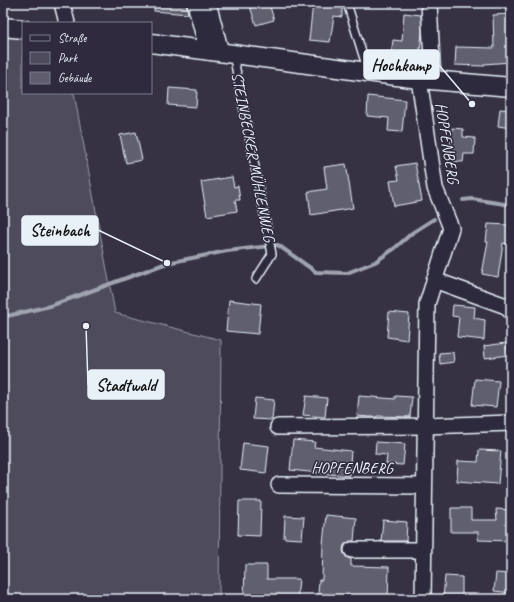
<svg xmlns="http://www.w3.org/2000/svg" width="514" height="602" font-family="Caveat,sans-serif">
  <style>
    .green { fill: #4d4b5c; stroke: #9a9eaa }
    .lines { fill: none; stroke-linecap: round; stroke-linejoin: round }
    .stream { stroke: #a0a4af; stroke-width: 4 }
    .building { fill: #605e6e; stroke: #e8f1f8 }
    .service-casing { stroke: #e8f1f8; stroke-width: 10 }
    .minor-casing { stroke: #e8f1f8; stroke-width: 18 }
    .tertiary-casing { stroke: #e8f1f8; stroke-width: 21 }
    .service { stroke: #2f2a3d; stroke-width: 7 }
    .minor { stroke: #2f2a3d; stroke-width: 15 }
    .tertiary { stroke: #2f2a3d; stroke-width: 18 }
    .labels { text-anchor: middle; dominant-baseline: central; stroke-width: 3; stroke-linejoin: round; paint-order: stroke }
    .street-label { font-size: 16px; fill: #e8f1f8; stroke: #2f2a3d }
    .leader { fill: none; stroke: #e8f1f8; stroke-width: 1.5 }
    .callout-dot { fill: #e8f1f8; stroke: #2f2a3d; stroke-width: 1.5 }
    .callout { fill: #e8f1f8; stroke: #e8f1f8; stroke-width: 1.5 }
    .callout-label { font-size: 17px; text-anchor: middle; font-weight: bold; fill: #111 }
  </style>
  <rect width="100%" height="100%" fill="#363244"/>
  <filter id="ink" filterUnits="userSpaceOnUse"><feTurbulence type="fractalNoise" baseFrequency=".025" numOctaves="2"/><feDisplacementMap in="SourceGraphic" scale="8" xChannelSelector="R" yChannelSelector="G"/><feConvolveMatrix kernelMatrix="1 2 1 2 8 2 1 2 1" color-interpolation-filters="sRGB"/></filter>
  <g filter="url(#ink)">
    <!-- green -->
    <path class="green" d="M3,27L23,29V93H74L115,313L221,340L219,599H3Z"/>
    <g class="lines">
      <!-- stream -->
      <g class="stream">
        <path d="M463,200L472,199L511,205"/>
        <path d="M3,317L50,306L167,263L227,251L278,245L316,272L347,273L375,262L395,248L412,233L434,219"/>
      </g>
    </g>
    <!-- building -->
    <g class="building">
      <path d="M154,3H186L188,14L154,11Z"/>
      <path d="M249,3H269L274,20L256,25Z"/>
      <path d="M313,3L342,5V17L334,16L330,42L309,40Z"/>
      <path d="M404,13L421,15L422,33L419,58L391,56L393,40L402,41Z"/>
      <path d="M511,14V62L484,64V66L455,65L456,47L494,48L493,15Z"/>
      <path d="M169,88L197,90L196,107L168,105Z"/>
      <path d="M368,96L405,100L402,132L388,131L389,118L367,116Z"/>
      <path d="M500,109L511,110V128L498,126Z"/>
      <path d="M452,128L463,129V137L475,138L474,154H464L463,162L449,161Z"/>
      <path d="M136,132L142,160L126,163L120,135Z"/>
      <path d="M415,163L422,201L394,206L390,181L399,180L396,166Z"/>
      <path d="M346,164L353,208L311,215L308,192L327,189L324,167Z"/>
      <path d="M232,177L234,187L238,186L240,200H235L237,211L207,216L201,182Z"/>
      <path d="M488,224L509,225L508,244L503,243L498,277L482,274L488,242H486Z"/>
      <path d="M229,300L261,304L258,334L226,331Z"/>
      <path d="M453,305L475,307L474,318L485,320L484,340L457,337L459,317L452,316Z"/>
      <path d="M389,312L409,314L407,340L387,337Z"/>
      <path d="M506,343L508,355L485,358L484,346Z"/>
      <path d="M453,352L454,362L440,364L439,353Z"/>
      <path d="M475,379L499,381L496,407L472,405Z"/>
      <path d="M306,396L327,398L325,417L303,415Z"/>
      <path d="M359,396L395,399V396L412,397L410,417L377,416V417H370L357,416Z"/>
      <path d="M255,398L274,400L272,420L253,419Z"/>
      <path d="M293,440L315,442L314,447L351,451L349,476L290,470Z"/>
      <path d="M376,442L405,444L403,465L386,464L387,455L375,454Z"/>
      <path d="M243,443L269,446L266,473L240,470Z"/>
      <path d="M479,450L501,451L498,484L457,481L458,461L478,462Z"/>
      <path d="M239,501H261L260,536L238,535Z"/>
      <path d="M451,508H471V520H497L496,509L511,510V541L478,540V532H451Z"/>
      <path d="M326,515L356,518L354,541H350L344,545L343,550L344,554L347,558L351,559V566L389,567L388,599H364V596L318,594L319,580H322L323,544Z"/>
      <path d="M285,516L304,517L302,539L284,538Z"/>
      <path d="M383,520L407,522L406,541H381Z"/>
      <path d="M245,565H267V579H299L297,599H244Z"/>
      <path d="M496,573L511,574V593L494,591Z"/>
      <path d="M445,576L462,577V599H443Z"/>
    </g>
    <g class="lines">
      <!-- service casing -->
      <g class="service-casing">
        <g id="service">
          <path d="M347,3L368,72"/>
          <path d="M233,54L272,254L256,279"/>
        </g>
      </g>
      <!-- minor casing -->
      <g class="minor-casing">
        <g id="minor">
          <path d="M62,3L67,23"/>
          <path d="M195,3L208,52"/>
          <path d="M208,3L221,52"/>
          <path d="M429,3L433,80"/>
          <path d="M419,79L435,188L451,228L427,304L423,599"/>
          <path d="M434,280L506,306L511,312"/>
          <path d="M278,427L425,426L511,423"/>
          <path d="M279,485L424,486"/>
          <path d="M352,550H423"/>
        </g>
      </g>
      <!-- tertiary casing -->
      <g class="tertiary-casing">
        <g id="tertiary">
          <path d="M3,27L23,29"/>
          <path d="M151,43L419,79L511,87"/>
        </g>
      </g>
      <!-- service -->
      <use href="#service" class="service"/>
      <!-- minor -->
      <use href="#minor" class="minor"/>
      <!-- tertiary -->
      <use href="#tertiary" class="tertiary"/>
    </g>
  </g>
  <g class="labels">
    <!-- street labels -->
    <g class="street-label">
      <text transform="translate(447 143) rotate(81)">HOPFENBERG</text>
      <text transform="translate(253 157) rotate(79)">STEINBECKER MÜHLENWEG</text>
      <text x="352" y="468">HOPFENBERG</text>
    </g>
  </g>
  <!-- callouts -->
  <path class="leader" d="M472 104L439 65M167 263L98 230M86 326L88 385"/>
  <g class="callout-dot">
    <circle cx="472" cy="104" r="4"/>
    <circle cx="167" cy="263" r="4"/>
    <circle cx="86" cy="326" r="4"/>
  </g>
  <g class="callout">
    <rect x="364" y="50" width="75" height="29" rx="4"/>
    <rect x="22" y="216" width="76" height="29" rx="4"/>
    <rect x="88" y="370" width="76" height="29" rx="4"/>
  </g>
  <g class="callout-label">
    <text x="401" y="71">Hochkamp</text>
    <text x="60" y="236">Steinbach</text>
    <text x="126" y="391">Stadtwald</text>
  </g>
  <!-- margin -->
  <rect width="514" height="602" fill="none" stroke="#2f2a3d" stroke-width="16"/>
  <rect x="8" y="8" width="498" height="586" fill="none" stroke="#e8f1f8" stroke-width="1.5" filter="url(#ink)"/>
  <!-- legend -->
  <rect x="22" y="22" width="130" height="72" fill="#2f2a3d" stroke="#797a88"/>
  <rect x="30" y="35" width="20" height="6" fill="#2f2a3d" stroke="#797a88"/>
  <text x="58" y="42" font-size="12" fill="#e8f1f8">Straße</text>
  <rect x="30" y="52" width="20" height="12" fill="#4d4b5c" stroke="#797a88"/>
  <text x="58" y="62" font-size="12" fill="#e8f1f8">Park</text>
  <rect x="30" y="72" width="20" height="12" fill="#605e6e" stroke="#797a88"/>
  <text x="58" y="82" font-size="12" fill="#e8f1f8">Gebäude</text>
</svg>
